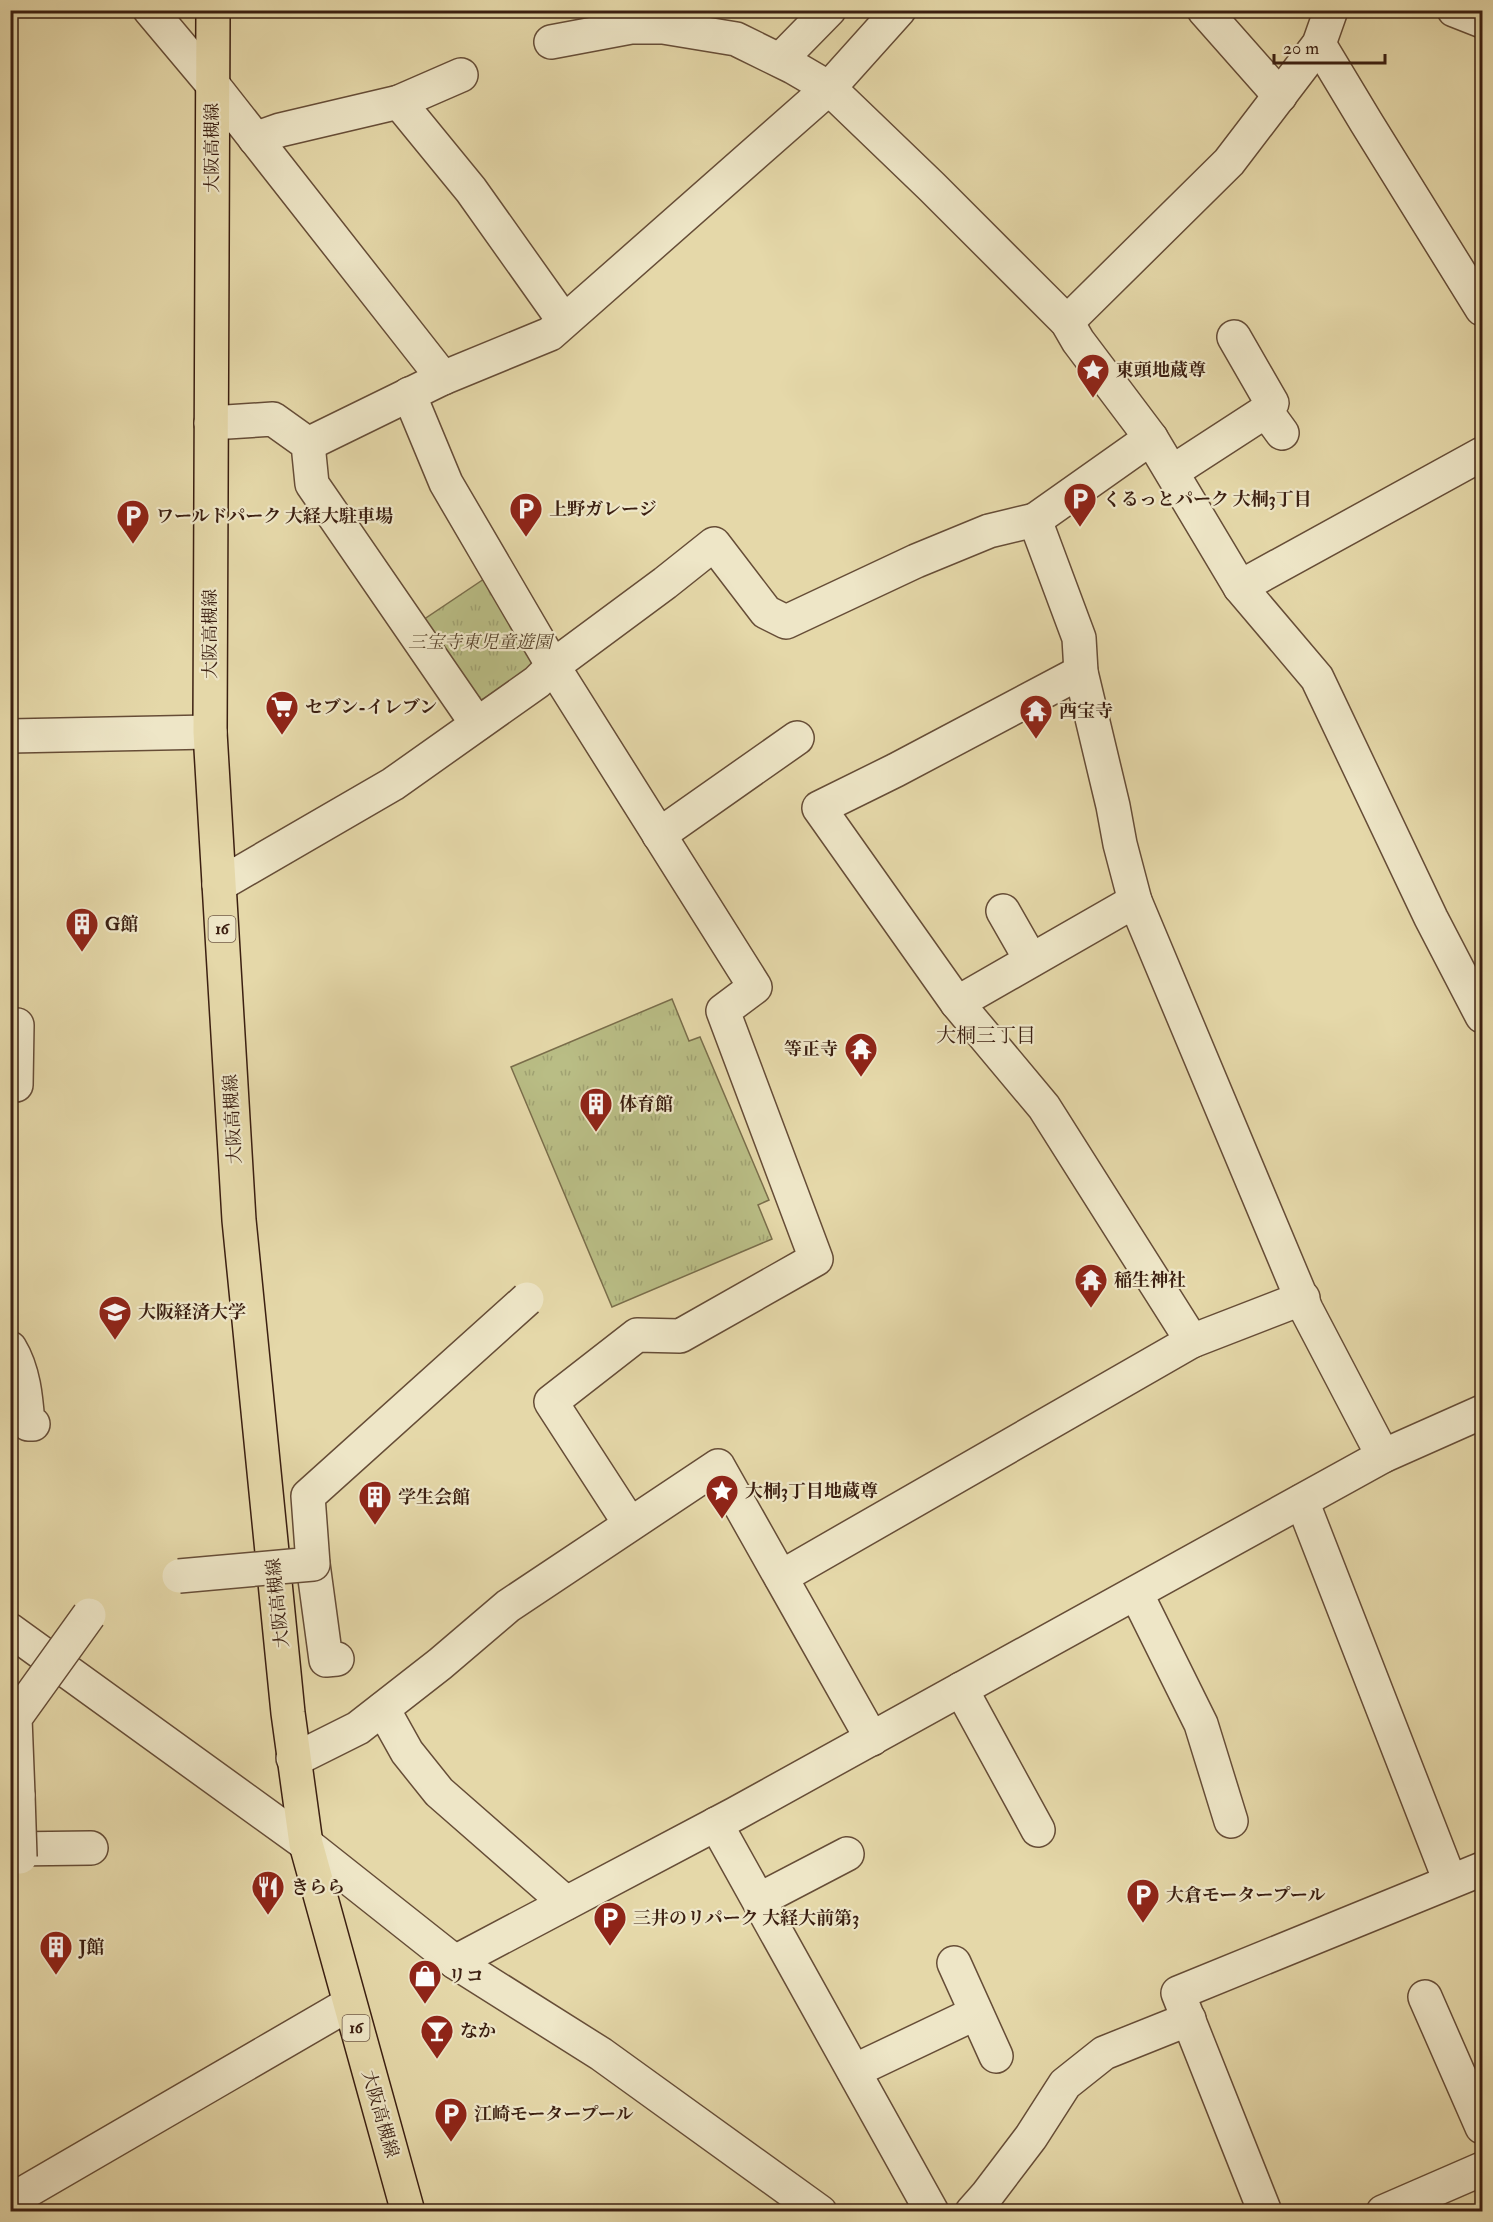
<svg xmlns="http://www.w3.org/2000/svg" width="1493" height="2222" font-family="'IM FELL Double Pica','Noto Serif JP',serif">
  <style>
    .park { fill: url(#park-tufts); stroke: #7a6e4b; stroke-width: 1.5 }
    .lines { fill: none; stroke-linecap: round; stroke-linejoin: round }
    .minor-casing { stroke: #664d37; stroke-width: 36 }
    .major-casing { stroke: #3b1f11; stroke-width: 36 }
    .minor { stroke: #eee6c7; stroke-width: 33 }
    .major { stroke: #e5d8a9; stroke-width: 33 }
    .minor-bridge-casing { stroke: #664d37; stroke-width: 36; stroke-linecap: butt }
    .minor-bridge { stroke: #eee6c7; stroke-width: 33 }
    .labels { text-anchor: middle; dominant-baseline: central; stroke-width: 4.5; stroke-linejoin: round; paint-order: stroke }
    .shield { fill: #eee6c7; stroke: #715b48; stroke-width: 1.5 }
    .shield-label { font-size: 16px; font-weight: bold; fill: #3b1f11 }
    .street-label { font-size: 18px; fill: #3b1f11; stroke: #eee6c7 }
    .poi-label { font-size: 18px; font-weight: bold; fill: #3b1f11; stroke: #eee6c7; text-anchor: start }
    .park-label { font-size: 18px; font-style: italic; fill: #5a462e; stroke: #eee6c7 }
    .neighbourhood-label { font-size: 20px; fill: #3b1f11; stroke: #eee6c7 }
  </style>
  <defs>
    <pattern id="park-tufts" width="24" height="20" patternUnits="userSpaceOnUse" patternTransform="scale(1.5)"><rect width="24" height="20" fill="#b9bd85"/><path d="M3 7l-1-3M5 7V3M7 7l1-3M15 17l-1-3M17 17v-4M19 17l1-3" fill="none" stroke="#a0a272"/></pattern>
  </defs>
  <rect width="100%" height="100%" fill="#e5d8a9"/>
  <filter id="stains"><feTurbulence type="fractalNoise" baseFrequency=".00333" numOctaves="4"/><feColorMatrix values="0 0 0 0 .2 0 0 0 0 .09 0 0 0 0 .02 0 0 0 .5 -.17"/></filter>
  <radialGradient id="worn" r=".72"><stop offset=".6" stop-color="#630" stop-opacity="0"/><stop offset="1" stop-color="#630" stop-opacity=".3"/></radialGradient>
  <!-- park -->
  <g class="park">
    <path d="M484,579L539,663L474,705L420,622Z"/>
    <path d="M672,999L689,1041L700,1037L769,1200L758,1205L772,1239L612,1307L511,1067Z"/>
  </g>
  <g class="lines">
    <!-- minor casing -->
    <g class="minor-casing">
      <g id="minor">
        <path d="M150,10L213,85L443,378"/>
        <path d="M1204,10L1280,96"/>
        <path d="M1454,10L1482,21"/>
        <path d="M551,42L631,27H663L736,39L793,67L829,88L932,187L1067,322L1078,341L1151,438L1240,587L1317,678L1431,918L1482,1016"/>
        <path d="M1319,44L1366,122L1482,309"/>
        <path d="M780,60L829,10"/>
        <path d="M399,102L471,190L564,321"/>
        <path d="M255,139L280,130L399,102L461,75"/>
        <path d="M1067,322L1229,162L1319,44L1331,10"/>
        <path d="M1234,337L1272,403L1266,411"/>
        <path d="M409,394L446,483L553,666L755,987L723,1011L816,1259L680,1336L637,1335L551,1402L630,1524"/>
        <path d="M211,423L273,419L308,444L312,484L477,724"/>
        <path d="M1151,438L1035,520L1079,638L1081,672L1113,806L1120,844L1135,901L1306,1309L1383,1456"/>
        <path d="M308,444L443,378L550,334L829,88L899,10"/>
        <path d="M1172,472L1266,411L1282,433"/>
        <path d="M1240,587L1482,454"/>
        <path d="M1081,672L896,770L819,808L957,1003L1044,1107L1192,1341"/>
        <path d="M10,736L210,732"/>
        <path d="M659,835L797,738"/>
        <path d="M219,885L393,784L537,682L553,666L665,583L714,544L766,612L786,622L916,561L989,531L1035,520"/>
        <path d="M1003,911L1031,960"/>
        <path d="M957,1003L1135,901"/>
        <path d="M16,1085L17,1025"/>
        <path d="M10,1348C24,1371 26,1399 28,1424H33"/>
        <path d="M1302,1501L1450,1881"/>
        <path d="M313,1564L326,1660L337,1659"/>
        <path d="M781,1577L1192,1341L1303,1298"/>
        <path d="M1136,1593L1201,1724L1231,1821"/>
        <path d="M10,1630L306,1844L455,1962L601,2054L820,2212"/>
        <path d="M961,1689L1038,1830"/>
        <path d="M383,1709L407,1752L439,1792L566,1903"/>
        <path d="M293,1758H298L358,1728L440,1664L508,1606L718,1466L872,1739"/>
        <path d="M716,1824L932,2212"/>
        <path d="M10,1849L91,1848"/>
        <path d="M759,1900L847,1854"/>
        <path d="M455,1962L735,1814L1383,1456L1482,1412"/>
        <path d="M954,1963L996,2056"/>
        <path d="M1425,1997L1482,2127"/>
        <path d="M854,2071L976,2013"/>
        <path d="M10,2201L349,2004"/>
        <path d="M972,2212L987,2195L1031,2137L1065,2084L1104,2053L1189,2019"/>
        <path d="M1265,2212L1178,1993L1482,1869"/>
        <path d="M1383,2212L1482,2169"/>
      </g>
    </g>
    <!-- major casing -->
    <g class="major-casing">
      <path id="major" d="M213,10L210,732L239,1220L288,1713L306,1844L408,2212"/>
    </g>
    <!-- minor -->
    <use href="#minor" class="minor"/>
    <!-- major -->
    <use href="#major" class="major"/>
    <!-- minor-bridge casing -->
    <g class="minor-bridge-casing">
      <g id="minor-bridge">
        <path d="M179,1576L313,1564L308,1496L527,1299"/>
        <path d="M18,1795L15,1718L89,1615"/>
        <path d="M10,1796L18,1795L20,1857"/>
      </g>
    </g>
    <!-- minor-bridge -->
    <use href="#minor-bridge" class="minor-bridge"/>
  </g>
  <!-- icons -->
  <defs>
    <g id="sight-pin" transform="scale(1.725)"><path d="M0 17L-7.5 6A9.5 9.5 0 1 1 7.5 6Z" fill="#8f2418" stroke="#eee6c7"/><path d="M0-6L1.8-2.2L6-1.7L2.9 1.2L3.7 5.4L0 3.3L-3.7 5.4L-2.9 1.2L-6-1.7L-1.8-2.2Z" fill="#fff"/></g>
    <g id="parking-pin" transform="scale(1.725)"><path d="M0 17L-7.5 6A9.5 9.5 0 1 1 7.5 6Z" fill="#8f2418" stroke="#eee6c7"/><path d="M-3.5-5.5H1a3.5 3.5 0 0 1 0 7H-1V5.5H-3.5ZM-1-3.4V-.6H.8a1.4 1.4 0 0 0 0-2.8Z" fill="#fff"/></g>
    <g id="supermarket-pin" transform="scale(1.725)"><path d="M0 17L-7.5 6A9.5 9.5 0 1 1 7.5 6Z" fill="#8f2418" stroke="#eee6c7"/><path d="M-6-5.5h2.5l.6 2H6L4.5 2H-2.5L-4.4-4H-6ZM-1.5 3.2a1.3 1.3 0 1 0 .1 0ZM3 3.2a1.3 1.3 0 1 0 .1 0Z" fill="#fff"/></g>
    <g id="temple-pin" transform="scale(1.725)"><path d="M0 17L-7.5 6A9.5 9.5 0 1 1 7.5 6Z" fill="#8f2418" stroke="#eee6c7"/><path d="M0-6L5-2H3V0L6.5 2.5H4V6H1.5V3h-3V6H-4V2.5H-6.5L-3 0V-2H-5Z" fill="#fff"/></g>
    <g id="building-pin" transform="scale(1.725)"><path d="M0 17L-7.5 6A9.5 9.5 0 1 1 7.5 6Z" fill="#8f2418" stroke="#eee6c7"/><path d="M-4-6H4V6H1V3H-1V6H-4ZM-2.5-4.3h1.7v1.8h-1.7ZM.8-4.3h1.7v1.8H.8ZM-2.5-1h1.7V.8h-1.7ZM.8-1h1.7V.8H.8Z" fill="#fff"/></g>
    <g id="university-pin" transform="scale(1.725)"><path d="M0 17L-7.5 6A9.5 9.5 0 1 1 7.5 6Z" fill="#8f2418" stroke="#eee6c7"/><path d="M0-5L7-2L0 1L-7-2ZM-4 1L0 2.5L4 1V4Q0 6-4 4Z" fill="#fff"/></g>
    <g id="restaurant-pin" transform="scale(1.725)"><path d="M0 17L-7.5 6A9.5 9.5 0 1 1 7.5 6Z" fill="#8f2418" stroke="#eee6c7"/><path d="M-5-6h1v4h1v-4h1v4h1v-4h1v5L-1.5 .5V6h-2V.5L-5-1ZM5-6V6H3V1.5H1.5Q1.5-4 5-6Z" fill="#fff"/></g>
    <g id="shop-pin" transform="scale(1.725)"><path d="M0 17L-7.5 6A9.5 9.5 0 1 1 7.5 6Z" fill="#8f2418" stroke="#eee6c7"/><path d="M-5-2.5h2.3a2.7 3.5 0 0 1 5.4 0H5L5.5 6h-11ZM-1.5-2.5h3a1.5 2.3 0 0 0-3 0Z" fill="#fff"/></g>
    <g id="bar-pin" transform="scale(1.725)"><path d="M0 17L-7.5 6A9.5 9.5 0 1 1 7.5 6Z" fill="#8f2418" stroke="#eee6c7"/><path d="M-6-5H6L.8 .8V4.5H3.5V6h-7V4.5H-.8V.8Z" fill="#fff"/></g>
  </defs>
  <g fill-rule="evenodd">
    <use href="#sight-pin" x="1093" y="370"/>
    <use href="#parking-pin" x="1080" y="499"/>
    <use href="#parking-pin" x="526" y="509"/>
    <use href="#parking-pin" x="133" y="516"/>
    <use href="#supermarket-pin" x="282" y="707"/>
    <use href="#temple-pin" x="1036" y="711"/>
    <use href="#building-pin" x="82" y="924"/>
    <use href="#temple-pin" x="861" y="1049"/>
    <use href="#building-pin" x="596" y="1104"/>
    <use href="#temple-pin" x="1091" y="1280"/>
    <use href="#university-pin" x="115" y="1312"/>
    <use href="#sight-pin" x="722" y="1491"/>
    <use href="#building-pin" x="375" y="1497"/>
    <use href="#restaurant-pin" x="268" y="1887"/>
    <use href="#parking-pin" x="1143" y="1895"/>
    <use href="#parking-pin" x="610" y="1918"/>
    <use href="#building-pin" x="56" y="1947"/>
    <use href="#shop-pin" x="425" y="1976"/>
    <use href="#bar-pin" x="437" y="2031"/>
    <use href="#parking-pin" x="451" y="2114"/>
  </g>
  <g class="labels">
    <!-- shield labels -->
    <g class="shield">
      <rect x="208.5" y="916" width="27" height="26" rx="4.5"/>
      <rect x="342.5" y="2015" width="27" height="26" rx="4.5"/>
    </g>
    <g class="shield-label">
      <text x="222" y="929">16</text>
      <text x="356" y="2028">16</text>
    </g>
    <!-- street labels -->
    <g class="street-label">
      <text transform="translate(212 148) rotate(-90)">大阪高槻線</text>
      <text transform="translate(210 634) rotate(-90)">大阪高槻線</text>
      <text transform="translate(233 1119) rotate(-93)">大阪高槻線</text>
      <text transform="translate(278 1603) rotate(-96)">大阪高槻線</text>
      <text transform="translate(380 2114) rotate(74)">大阪高槻線</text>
    </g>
    <!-- poi labels -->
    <g class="poi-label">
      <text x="1116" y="370">東頭地蔵尊</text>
      <text x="1103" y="499">くるっとパーク 大桐3丁目</text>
      <text x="549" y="509">上野ガレージ</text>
      <text x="156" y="516">ワールドパーク 大経大駐車場</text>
      <text x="305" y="707">セブン-イレブン</text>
      <text x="1059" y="711">西宝寺</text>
      <text x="105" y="924">G館</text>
      <text x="838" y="1049" text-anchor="end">等正寺</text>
      <text x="619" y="1104">体育館</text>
      <text x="1114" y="1280">稲生神社</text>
      <text x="138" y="1312">大阪経済大学</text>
      <text x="745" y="1491">大桐3丁目地蔵尊</text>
      <text x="398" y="1497">学生会館</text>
      <text x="291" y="1887">きらら</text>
      <text x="1166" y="1895">大倉モータープール</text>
      <text x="633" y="1918">三井のリパーク 大経大前第3</text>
      <text x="79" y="1947">J館</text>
      <text x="448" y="1976">リコ</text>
      <text x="460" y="2031">なか</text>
      <text x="474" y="2114">江崎モータープール</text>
    </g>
    <!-- park labels -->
    <g class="park-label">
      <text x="480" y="642">三宝寺東児童遊園</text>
    </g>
    <!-- neighbourhood labels -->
    <g class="neighbourhood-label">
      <text x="986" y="1035">大桐三丁目</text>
    </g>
  </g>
  <!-- margin -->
  <rect width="1493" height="2222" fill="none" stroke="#e5d8a9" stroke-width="36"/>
  <rect x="12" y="12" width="1469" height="2198" fill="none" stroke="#3b1f11" stroke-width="3"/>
  <rect x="18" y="18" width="1457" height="2186" fill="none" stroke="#3b1f11" stroke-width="1.5"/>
  <!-- scale -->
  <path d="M1274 54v9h111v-9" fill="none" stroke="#3b1f11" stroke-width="3"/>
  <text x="1283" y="54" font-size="18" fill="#3b1f11" stroke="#eee6c7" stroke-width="4.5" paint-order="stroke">20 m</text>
  <rect width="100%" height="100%" filter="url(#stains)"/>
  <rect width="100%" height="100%" fill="url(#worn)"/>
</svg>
